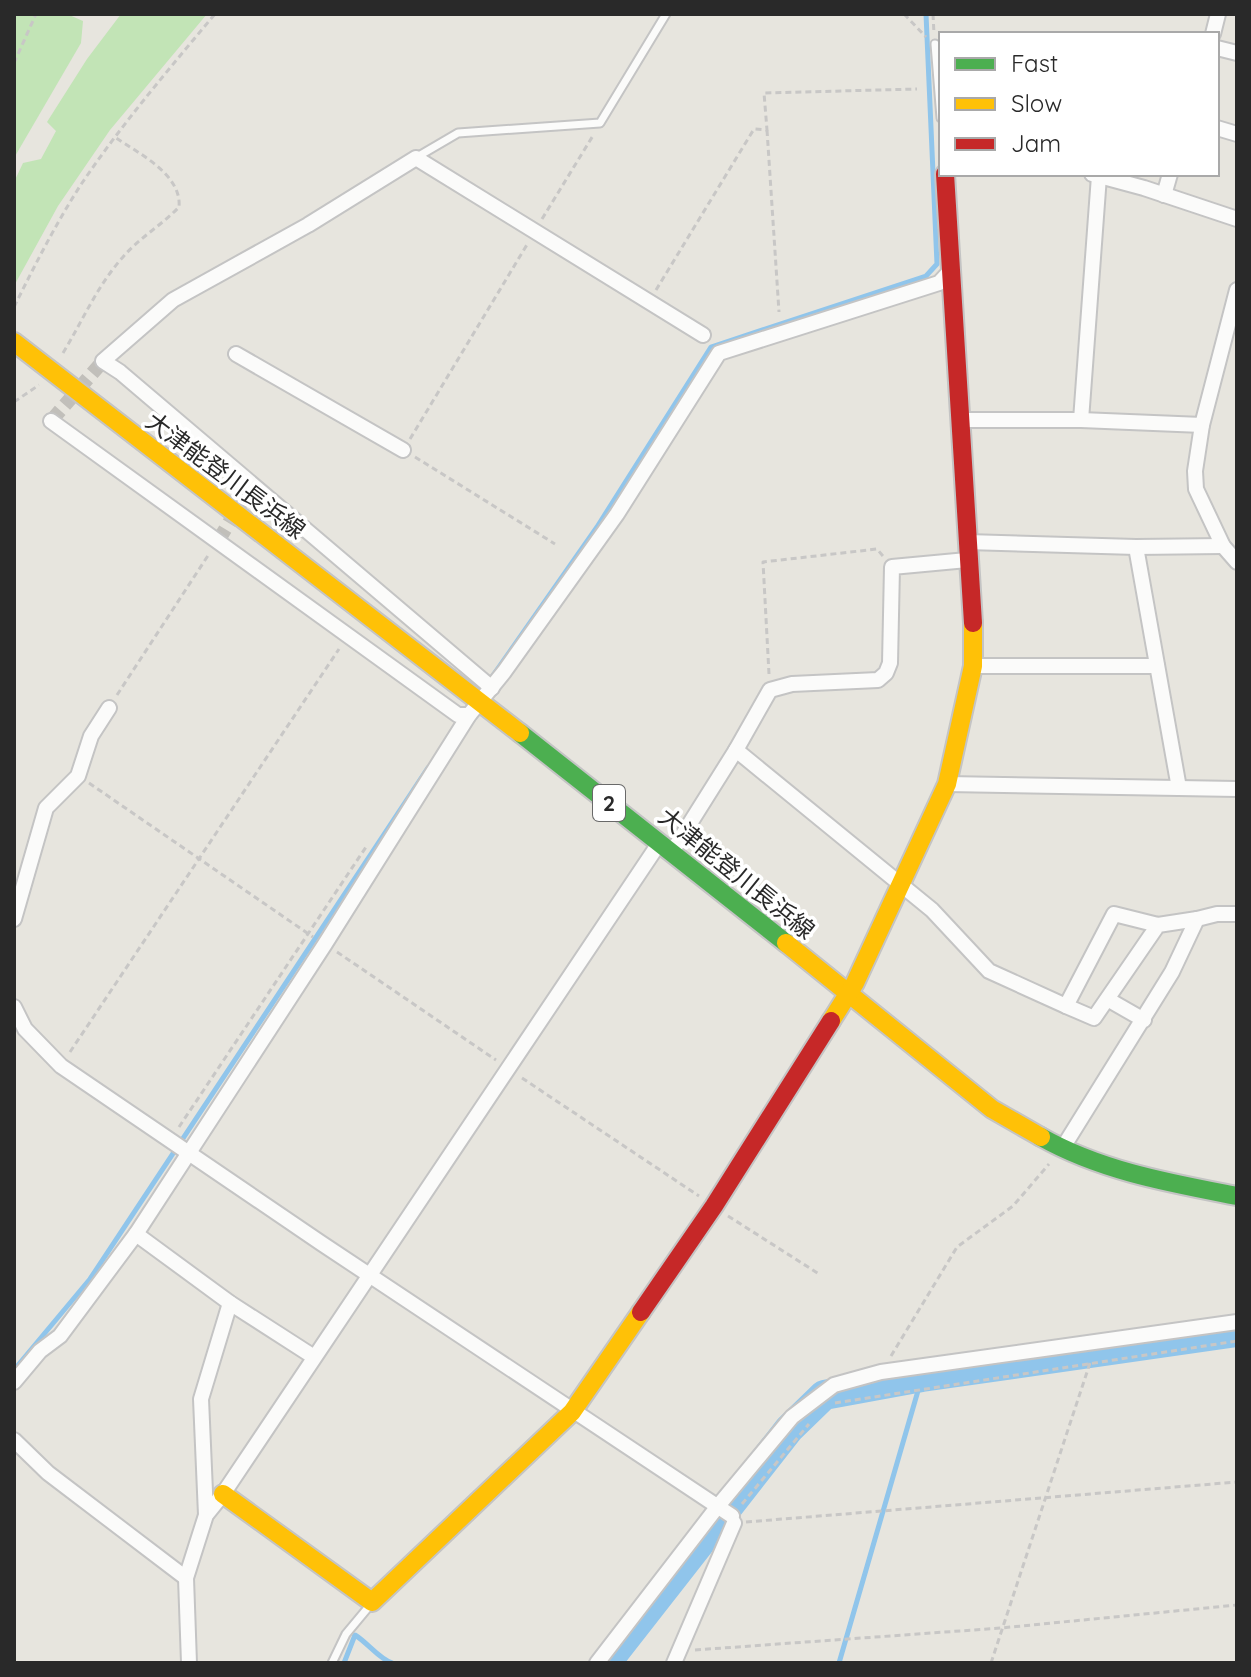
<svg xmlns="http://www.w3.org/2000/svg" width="1251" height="1677" font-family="Quicksand,'Noto Sans JP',sans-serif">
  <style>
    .green { fill: #c2e4b6 }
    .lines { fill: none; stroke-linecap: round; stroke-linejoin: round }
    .stream { stroke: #90c5eb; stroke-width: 5 }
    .river { stroke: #90c5eb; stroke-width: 30 }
    .street-tunnel { stroke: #c1bfba; stroke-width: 14; stroke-dasharray: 14 7; stroke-linecap: butt }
    .lane-casing { stroke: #c4c4c4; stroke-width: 11 }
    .street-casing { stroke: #c4c4c4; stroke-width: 18 }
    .fast-casing { stroke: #c4c4c4; stroke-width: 22 }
    .slow-casing { stroke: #c4c4c4; stroke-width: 22 }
    .jam-casing { stroke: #c4c4c4; stroke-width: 22 }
    .path { stroke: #c8c7c6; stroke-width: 3; stroke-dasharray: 6 4; stroke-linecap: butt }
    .lane { stroke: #fbfbfa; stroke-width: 7 }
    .street { stroke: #fbfbfa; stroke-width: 14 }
    .fast { stroke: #4caf50; stroke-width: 18 }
    .slow { stroke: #ffc107; stroke-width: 18 }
    .jam { stroke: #c62828; stroke-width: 18 }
    .labels { text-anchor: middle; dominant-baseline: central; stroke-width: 7; stroke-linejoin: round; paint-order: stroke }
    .shield { fill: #fff; stroke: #696969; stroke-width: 2 }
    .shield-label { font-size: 22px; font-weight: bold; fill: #292929 }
    .street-label { font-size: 24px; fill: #292929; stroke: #fff }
  </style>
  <rect width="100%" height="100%" fill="#e7e5de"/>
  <!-- green -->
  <g class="green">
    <path d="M16,14H67L83,21L81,43L14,158Z"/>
    <path d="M121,14H207L110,130L58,206L14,286V182L23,163L41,159L56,131L47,122L87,59Z"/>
  </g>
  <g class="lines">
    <!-- stream -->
    <g class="stream">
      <path d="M492,677L597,527L711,347L926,276L937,264L926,14"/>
      <path d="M14,1370L90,1279L428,768"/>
      <path d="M344,1663L355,1635C368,1643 379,1659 392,1663"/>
      <path d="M839,1663L922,1377"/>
    </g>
    <!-- river -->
    <path class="river" d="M606,1663L789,1429L824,1395L922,1377L1237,1332"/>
    <!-- street-tunnel -->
    <g class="street-tunnel">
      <path d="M51,421L103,361"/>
      <path d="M218,541L252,485"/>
    </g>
    <!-- lane casing -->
    <g class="lane-casing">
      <g id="lane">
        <path d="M935,44L941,118"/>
        <path d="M417,157L458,133L600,123L666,14"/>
        <path d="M332,1663L346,1634L371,1604"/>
      </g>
    </g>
    <!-- street casing -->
    <g class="street-casing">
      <g id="street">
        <path d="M1213,34L1218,14"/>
        <path d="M1217,48L1237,53"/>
        <path d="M1217,128L1237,134"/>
        <path d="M1092,174L1144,188L1237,219"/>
        <path d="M1164,195L1170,174"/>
        <path d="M1237,290L1202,425L1195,471L1196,489L1223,546L1237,562"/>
        <path d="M236,354L403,450"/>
        <path d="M960,420H1081L1202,425"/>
        <path d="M1081,420L1099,176"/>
        <path d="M51,421L458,715H469"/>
        <path d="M967,542L1136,547L1223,546"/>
        <path d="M1136,547L1179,788"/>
        <path d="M973,666H1157"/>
        <path d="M492,688L120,372L103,361L173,300L308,225L416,158L703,335"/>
        <path d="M736,750L932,910L989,971L1066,1006"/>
        <path d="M947,784L1237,789"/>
        <path d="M672,852L736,750L770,690L792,684L878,680L886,673L890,663L892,567L967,560"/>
        <path d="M14,919L46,808L78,776L91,736L109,708"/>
        <path d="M1158,925L1114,914L1066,1006L1094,1018L1158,925L1197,919"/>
        <path d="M1109,1000L1144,1020"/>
        <path d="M14,1007L25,1029L61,1066L321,1243L732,1516"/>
        <path d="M1062,1149L1172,972L1197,919L1217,914H1237"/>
        <path d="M136,1234L230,1303L314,1357"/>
        <path d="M14,1382L40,1351L60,1336L136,1234L325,944L469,715L504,672L617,514L719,353L939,283L952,269"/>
        <path d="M14,1440L48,1473L186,1578"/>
        <path d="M206,1515L201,1399L230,1303"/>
        <path d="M189,1663L186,1578L206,1515L223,1494L660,842"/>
        <path d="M597,1663L718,1506L792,1417L834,1385L881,1372L1237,1322"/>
        <path d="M674,1663L734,1523"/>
      </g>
    </g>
    <!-- fast casing -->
    <g class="fast-casing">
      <g id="fast">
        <path d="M520,733L786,943"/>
        <path d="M1041,1137C1101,1171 1170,1183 1237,1196"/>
      </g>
    </g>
    <!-- slow casing -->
    <g class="slow-casing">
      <g id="slow">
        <path d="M14,342L520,733"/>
        <path d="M786,943L992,1109L1041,1137"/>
        <path d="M831,1021L855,983L947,784L973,666V623"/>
        <path d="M223,1494L372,1602L572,1412L641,1312"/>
      </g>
    </g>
    <!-- jam casing -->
    <g class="jam-casing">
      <g id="jam">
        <path d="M945,174L973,623"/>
        <path d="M641,1312L714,1206L831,1021"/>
      </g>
    </g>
    <!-- path -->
    <g class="path">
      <path d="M904,14L926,37"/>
      <path d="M933,14L934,34"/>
      <path d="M14,63L36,14"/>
      <path d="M767,130L779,312"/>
      <path d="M542,219L594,134"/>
      <path d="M656,290L754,129L767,130L764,93L917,89"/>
      <path d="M14,307C35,265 56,223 82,183C122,124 169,69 215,14"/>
      <path d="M63,353C83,320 97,286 123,257C139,238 162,225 179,207C182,175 140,154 116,138"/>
      <path d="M14,402L39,385"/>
      <path d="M410,439L528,243"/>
      <path d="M415,457L555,544"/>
      <path d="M769,674L763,562L877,549L883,556"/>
      <path d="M117,695L209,554"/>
      <path d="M89,783L313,937"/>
      <path d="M337,952L496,1060"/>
      <path d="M70,1052L339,649"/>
      <path d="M522,1078L699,1196"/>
      <path d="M179,1127L366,847"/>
      <path d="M728,1216L819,1274"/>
      <path d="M891,1356L957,1247L1013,1206L1049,1164"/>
      <path d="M835,1403L1237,1341"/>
      <path d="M742,1504L809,1424"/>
      <path d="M746,1522L1237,1482"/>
      <path d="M695,1650L1001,1628L1237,1605"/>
      <path d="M991,1663L1090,1363"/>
    </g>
    <!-- lane -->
    <use href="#lane" class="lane"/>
    <!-- street -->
    <use href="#street" class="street"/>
    <!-- fast -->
    <use href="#fast" class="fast"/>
    <!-- slow -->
    <use href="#slow" class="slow"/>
    <!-- jam -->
    <use href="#jam" class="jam"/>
  </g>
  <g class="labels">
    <!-- shield labels -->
    <rect class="shield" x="593" y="785" width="32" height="36" rx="6"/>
    <g class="shield-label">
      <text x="609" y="803">2</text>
    </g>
    <!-- street labels -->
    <g class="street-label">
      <text transform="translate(226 475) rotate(37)">大津能登川長浜線</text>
      <text transform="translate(737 873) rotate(39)">大津能登川長浜線</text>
    </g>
  </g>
  <!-- border -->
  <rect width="1251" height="1677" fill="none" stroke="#292929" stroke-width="32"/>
  <!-- legend -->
  <rect x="939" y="32" width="280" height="144" fill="#ffffff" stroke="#a9a9a9" stroke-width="2"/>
  <rect x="955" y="58" width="40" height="12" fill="#4caf50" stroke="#a9a9a9" stroke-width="2"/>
  <text x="1011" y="72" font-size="24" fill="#292929">Fast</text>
  <rect x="955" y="98" width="40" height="12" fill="#ffc107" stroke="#a9a9a9" stroke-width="2"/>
  <text x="1011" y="112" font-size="24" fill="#292929">Slow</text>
  <rect x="955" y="138" width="40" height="12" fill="#c62828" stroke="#a9a9a9" stroke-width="2"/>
  <text x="1011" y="152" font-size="24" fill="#292929">Jam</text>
</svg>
